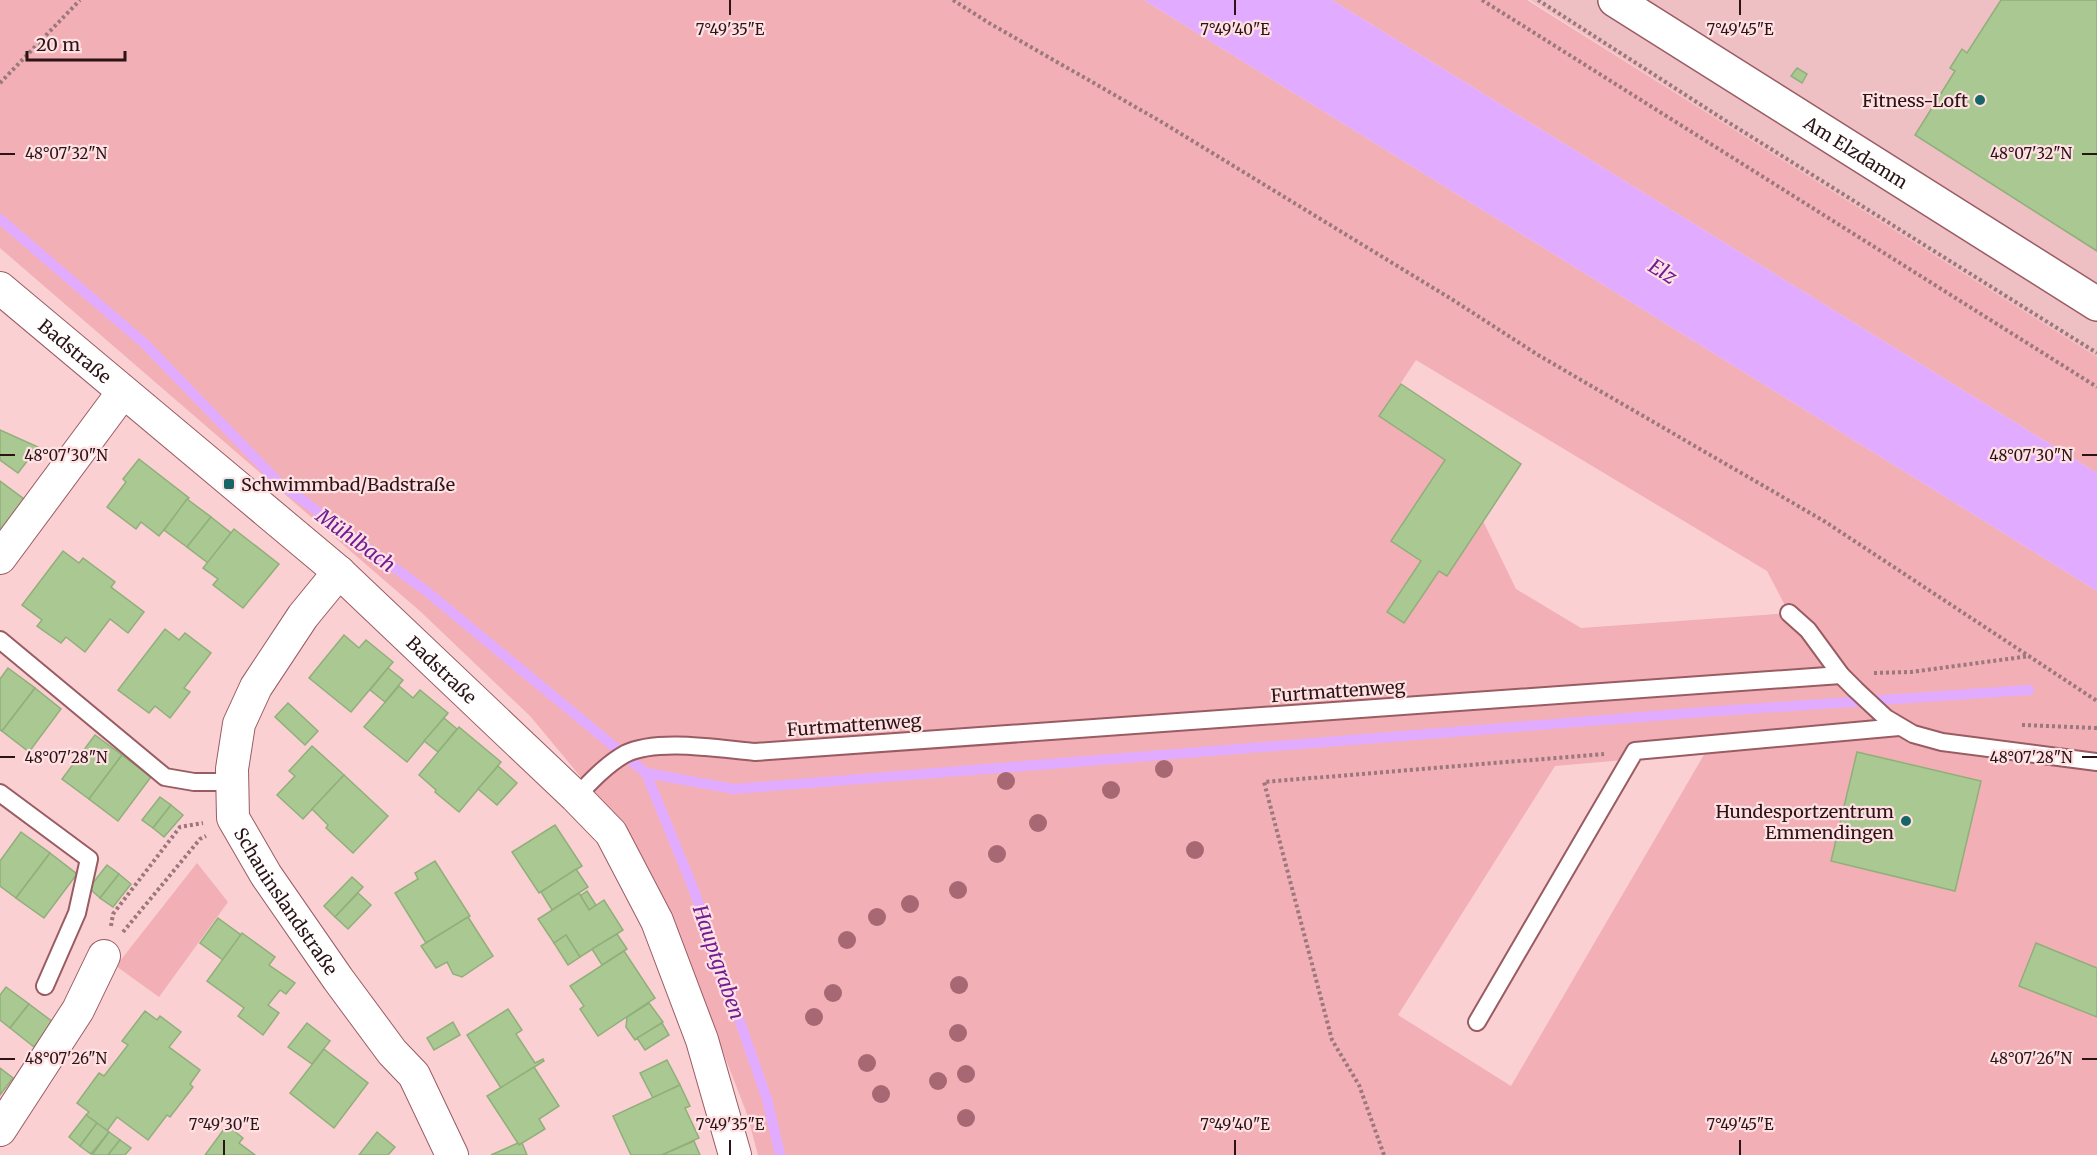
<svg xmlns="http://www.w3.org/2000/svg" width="2097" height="1155" font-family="Merriweather,serif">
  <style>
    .built { fill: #eebfc3 }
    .green { fill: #f2afb5; fill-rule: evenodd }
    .water { fill: #e1acff }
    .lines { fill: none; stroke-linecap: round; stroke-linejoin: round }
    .stream { stroke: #e1acff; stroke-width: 10 }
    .building { fill: #a9c892; stroke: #90af7a; stroke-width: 1.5 }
    .service-casing { stroke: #995c63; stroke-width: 20 }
    .minor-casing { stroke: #995c63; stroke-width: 34 }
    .tertiary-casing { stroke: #995c63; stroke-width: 36 }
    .path { stroke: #9a787b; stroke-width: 4; stroke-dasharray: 3 3; stroke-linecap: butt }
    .service { stroke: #fff; stroke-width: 16 }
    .minor { stroke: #fff; stroke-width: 32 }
    .tertiary { stroke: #fff; stroke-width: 33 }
    .tree { fill: #a76874 }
    .ticks { fill: none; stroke: #2b1316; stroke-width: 2 }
    .poi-dot { fill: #176564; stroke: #ffe1e3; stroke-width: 2 }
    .labels { text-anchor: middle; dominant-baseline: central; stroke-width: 4.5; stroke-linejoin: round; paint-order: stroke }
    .poi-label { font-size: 18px; fill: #2b1316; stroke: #ffe1e3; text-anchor: end }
    .street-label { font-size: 18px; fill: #2b1316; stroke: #ffe1e3 }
    .water-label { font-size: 20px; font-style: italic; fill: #701c95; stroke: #ffe1e3 }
    .ticks-label { font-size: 15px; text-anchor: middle; fill: #2b1316; stroke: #ffe1e3; stroke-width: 4.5; stroke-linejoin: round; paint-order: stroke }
  </style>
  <rect width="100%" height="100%" fill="#fbd0d3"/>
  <!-- built -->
  <path class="built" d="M1530,0H2097V357L1719,120Z"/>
  <!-- green -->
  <g class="green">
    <path d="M0,0H1144L2097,591V1155H758L747,1114L718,1039L633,840L531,717L421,612L0,248ZM1416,360L1767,571L1789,613L1581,628L1516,589L1483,521L1447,576L1439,571L1404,623L1387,613L1421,561L1391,541L1445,460L1379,416ZM1705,753L1511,1086L1398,1015L1555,766Z"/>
    <path d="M1332,0H1527L2097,357V473Z"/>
    <path d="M197,863L228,902L159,997L116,966Z"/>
  </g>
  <!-- water -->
  <path class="water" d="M1144,0H1332L2097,473V591Z"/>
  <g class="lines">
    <!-- stream -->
    <g class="stream">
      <path d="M0,219L145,344L279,483L425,590L646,773L693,888L767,1099L780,1155"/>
      <path d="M646,773L734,789L1704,712L2029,690"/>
    </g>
  </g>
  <!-- building -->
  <g class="building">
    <path d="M2001,0H2097V251L1915,135L1955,71L1950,68L1962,49L1967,53Z"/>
    <path d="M1797,68L1807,74L1802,83L1791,76Z"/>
    <path d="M1401,384L1521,464L1447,576L1439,571L1404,623L1387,612L1421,561L1391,541L1445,460L1379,416Z"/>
    <path d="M0,430L38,447L18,473L0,460Z"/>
    <path d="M139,459L189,498L159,536L141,522L136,529L107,507L126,482L123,479Z"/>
    <path d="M0,481L24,499L0,530Z"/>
    <path d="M187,499L211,517L187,547L164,530Z"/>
    <path d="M211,517L231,533L208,563L187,547Z"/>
    <path d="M234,529L279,564L243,608L213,585L218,579L203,568Z"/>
    <path d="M63,551L79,563L83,558L115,582L111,587L144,612L128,633L110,619L85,652L66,637L61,643L37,626L42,620L22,605Z"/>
    <path d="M165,629L179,640L185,633L211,653L184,688L190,692L170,718L155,706L149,713L118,690Z"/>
    <path d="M344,635L359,648L366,640L393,662L351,712L309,678Z"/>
    <path d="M8,668L35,688L2,731L0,730V679Z"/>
    <path d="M388,668L403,680L385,702L370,690Z"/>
    <path d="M399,686L413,698L420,690L448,713L407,762L364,727Z"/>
    <path d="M35,688L61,709L29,752L2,731Z"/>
    <path d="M288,703L318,731L305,745L275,717Z"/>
    <path d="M444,718L457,729L438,752L424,741Z"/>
    <path d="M459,727L501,762L459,812L435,792L436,790L419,775Z"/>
    <path d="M95,735L122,755L89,799L62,779Z"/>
    <path d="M312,746L344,775L303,819L277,795L295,776L289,771Z"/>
    <path d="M1857,752L1981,781L1955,891L1831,861Z"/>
    <path d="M122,755L151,777L118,821L89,799Z"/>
    <path d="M498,766L517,783L497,805L478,789Z"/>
    <path d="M344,775L388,816L353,853L326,828L328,825L312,809Z"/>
    <path d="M160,797L171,805L153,828L142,820Z"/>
    <path d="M171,805L183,815L164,837L153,828Z"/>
    <path d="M555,825L582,866L539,893L512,852Z"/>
    <path d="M21,832L50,853L16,898L0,886V861Z"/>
    <path d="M50,853L77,874L44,918L16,898Z"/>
    <path d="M435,861L470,916L426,943L395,893L418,879L415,873Z"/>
    <path d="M107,865L119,874L100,898L89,888Z"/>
    <path d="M576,869L588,887L552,910L541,892Z"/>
    <path d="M119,874L131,884L113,907L100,898Z"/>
    <path d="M352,877L363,887L335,917L324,906Z"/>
    <path d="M587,891L596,905L589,910L580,896Z"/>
    <path d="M358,893L371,905L348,929L335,917Z"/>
    <path d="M579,893L589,910L604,900L623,930L580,957L566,935L554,943L538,919Z"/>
    <path d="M468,917L493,956L462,977L453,974L447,962L436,968L421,946Z"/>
    <path d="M218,918L241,935L223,960L200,943Z"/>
    <path d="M242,933L275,957L269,965L295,983L286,994L280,990L268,1005L279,1013L263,1035L238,1016L244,1008L207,981Z"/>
    <path d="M617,934L627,949L602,965L592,949Z"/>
    <path d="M566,935L580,957L568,965L554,943Z"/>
    <path d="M2036,943L2097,968V1017L2019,986Z"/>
    <path d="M624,951L655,998L598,1036L580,1009L584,1006L570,986Z"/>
    <path d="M6,987L29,1004L10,1028L0,1020V995Z"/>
    <path d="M649,1003L663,1022L635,1040L626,1027L627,1017Z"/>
    <path d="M29,1004L53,1022L34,1047L10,1028Z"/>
    <path d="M508,1009L522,1030L516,1034L535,1063L543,1059L544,1061L501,1088L467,1035Z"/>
    <path d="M145,1011L157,1020L160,1016L181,1032L169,1047L200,1070L190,1084L193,1087L170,1117L167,1115L148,1140L117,1117L107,1131L86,1115L89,1112L77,1103L99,1073L104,1076L128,1045L122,1041Z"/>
    <path d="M453,1022L460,1035L434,1050L427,1038Z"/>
    <path d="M307,1023L330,1041L312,1064L288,1047Z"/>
    <path d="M662,1023L669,1035L645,1050L637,1038Z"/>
    <path d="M324,1049L368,1083L334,1128L290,1093Z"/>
    <path d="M667,1060L680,1085L653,1098L640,1073Z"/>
    <path d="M534,1067L559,1106L539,1119L545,1129L519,1145L487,1096Z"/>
    <path d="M0,1068L13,1078L0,1095Z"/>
    <path d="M680,1085L690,1106L685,1108L699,1138L662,1155H631L613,1116Z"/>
    <path d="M86,1115L97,1123L80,1146L69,1137Z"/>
    <path d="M97,1123L109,1132L91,1154L80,1146Z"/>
    <path d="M227,1125L243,1138L239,1143L255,1155H205Z"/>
    <path d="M109,1132L120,1140L108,1155H92Z"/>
    <path d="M377,1132L395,1147L388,1155H359Z"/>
    <path d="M120,1140L131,1148L125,1155H108Z"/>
    <path d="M694,1141L700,1155H662Z"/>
    <path d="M518,1143L519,1145L522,1143L527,1155H491Z"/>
  </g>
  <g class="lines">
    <!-- service casing -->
    <g class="service-casing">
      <g id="service">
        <path d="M1789,613L1808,630L1841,675L1856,690L1886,718L1913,734L1942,742L2097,762"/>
        <path d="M0,640L165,777L194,782H232"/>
        <path d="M0,793L89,859L77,913L45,986"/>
        <path d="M576,797C590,782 607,764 625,754C657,738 720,749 755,752L1841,675"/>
        <path d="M1477,1022L1635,751L1899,727"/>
      </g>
    </g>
    <!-- minor casing -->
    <g class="minor-casing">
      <g id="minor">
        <path id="s1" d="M0,288L339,572L576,797L611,833L657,921L702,1040L735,1155"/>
        <path d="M0,558L123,392"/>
        <path id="s2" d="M339,572L303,616L256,687L239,724L232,769L233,818L266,875L338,979L392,1052L414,1075L452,1155"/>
        <path d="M0,1130L78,1010L104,956"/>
      </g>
    </g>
    <!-- tertiary casing -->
    <g class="tertiary-casing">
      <g id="tertiary">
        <path id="s3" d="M1615,0L2097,304"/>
      </g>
    </g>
    <!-- path -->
    <g class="path">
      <path d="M953,0L989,23L1160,121L1453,300L1538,355L1824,521L2097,701"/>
      <path d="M1482,0L2097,387"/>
      <path d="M1538,0L1723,119L2097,353"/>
      <path d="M0,83L80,0"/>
      <path d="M1874,673L1911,672L2030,656"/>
      <path d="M2022,725L2097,728"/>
      <path d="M111,926L113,914L180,827L203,823"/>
      <path d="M123,932L200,839L206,836"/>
      <path d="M1384,1155L1359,1085L1332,1040L1264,782L1604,754"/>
    </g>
    <!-- service -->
    <use href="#service" class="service"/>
    <!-- minor -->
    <use href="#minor" class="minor"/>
    <!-- tertiary -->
    <use href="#tertiary" class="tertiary"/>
  </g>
  <!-- trees -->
  <g class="tree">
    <circle cx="1164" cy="769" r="9"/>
    <circle cx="1006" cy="781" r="9"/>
    <circle cx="1111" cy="790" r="9"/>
    <circle cx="1038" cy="823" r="9"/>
    <circle cx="1195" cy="850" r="9"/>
    <circle cx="997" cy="854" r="9"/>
    <circle cx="958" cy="890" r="9"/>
    <circle cx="910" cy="904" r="9"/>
    <circle cx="877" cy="917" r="9"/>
    <circle cx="847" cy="940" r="9"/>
    <circle cx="959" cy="985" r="9"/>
    <circle cx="833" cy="993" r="9"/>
    <circle cx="814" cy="1017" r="9"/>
    <circle cx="958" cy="1033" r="9"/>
    <circle cx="867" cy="1063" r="9"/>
    <circle cx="966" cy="1074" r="9"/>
    <circle cx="938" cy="1081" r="9"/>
    <circle cx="881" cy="1094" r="9"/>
    <circle cx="966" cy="1118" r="9"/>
  </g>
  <!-- ticks -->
  <path class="ticks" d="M730,0V15M1235,0V15M1740,0V15M0,154H15M2082,154H2097M0,455H15M2082,455H2097M0,757H15M2082,757H2097M0,1059H15M2082,1059H2097M224,1140V1155M730,1140V1155M1235,1140V1155M1740,1140V1155"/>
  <!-- markers -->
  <g class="poi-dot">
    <circle cx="1980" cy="100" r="6"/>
    <rect x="223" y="478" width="12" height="12" rx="3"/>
    <circle cx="1906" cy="821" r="6"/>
  </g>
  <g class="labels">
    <!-- poi labels -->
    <g class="poi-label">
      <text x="1968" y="100">Fitness-Loft</text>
      <text x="241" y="484" text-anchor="start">Schwimmbad/Badstraße</text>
      <text x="1894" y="811">Hundesportzentrum<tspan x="1894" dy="21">Emmendingen</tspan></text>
    </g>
    <!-- street labels -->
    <g class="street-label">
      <text stroke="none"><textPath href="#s3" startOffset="285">Am Elzdamm</textPath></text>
      <text stroke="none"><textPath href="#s1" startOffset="98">Badstraße</textPath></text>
      <text stroke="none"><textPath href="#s1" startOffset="584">Badstraße</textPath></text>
      <text transform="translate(1338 691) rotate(-4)">Furtmattenweg</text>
      <text transform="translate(854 725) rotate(-4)">Furtmattenweg</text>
      <text stroke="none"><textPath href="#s2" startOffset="376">Schauinslandstraße</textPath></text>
    </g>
    <!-- water labels -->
    <g class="water-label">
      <text transform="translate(1663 271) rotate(32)">Elz</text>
      <text transform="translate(356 540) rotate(36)">Mühlbach</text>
      <text transform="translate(719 962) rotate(71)">Hauptgraben</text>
    </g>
  </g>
  <g class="ticks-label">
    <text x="730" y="35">7°49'35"E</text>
    <text x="1235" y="35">7°49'40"E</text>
    <text x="1740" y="35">7°49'45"E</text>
    <text x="66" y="159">48°07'32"N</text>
    <text x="2031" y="159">48°07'32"N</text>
    <text x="66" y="461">48°07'30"N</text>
    <text x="2031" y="461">48°07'30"N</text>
    <text x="66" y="763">48°07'28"N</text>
    <text x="2031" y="763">48°07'28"N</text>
    <text x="66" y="1064">48°07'26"N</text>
    <text x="2031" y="1064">48°07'26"N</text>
    <text x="224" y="1130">7°49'30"E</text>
    <text x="730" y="1130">7°49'35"E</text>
    <text x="1235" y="1130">7°49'40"E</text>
    <text x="1740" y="1130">7°49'45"E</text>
  </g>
  <!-- scale -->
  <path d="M27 51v9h98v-9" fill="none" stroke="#2b1316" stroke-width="3"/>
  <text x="36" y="51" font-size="18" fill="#2b1316" stroke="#ffe1e3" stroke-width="4.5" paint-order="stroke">20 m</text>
</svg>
